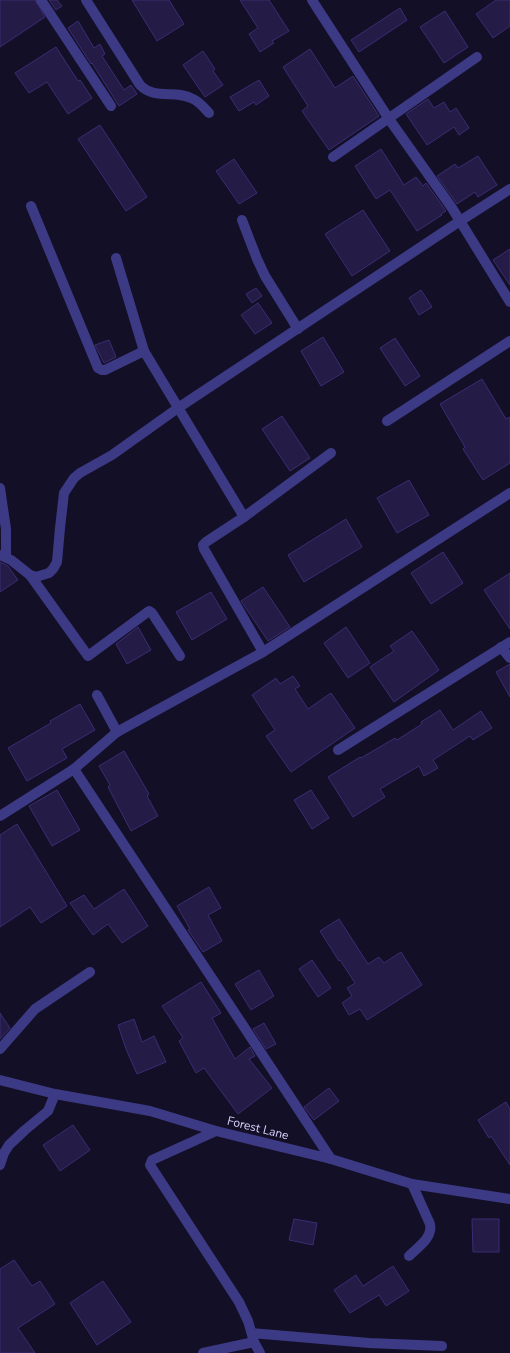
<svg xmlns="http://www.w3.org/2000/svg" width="510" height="1353" font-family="'Nunito Sans',sans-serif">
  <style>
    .building { fill: #241b47; stroke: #3b2d73 }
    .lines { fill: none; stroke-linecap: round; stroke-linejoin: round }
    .minor { stroke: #3d3a85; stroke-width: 10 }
    .labels { text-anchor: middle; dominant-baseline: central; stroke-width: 3; stroke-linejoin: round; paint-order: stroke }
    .street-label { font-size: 12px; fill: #d9d4ff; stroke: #130f26 }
  </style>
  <rect width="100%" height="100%" fill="#130f26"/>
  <!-- building -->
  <g class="building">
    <path d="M0,0H35L45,17L0,47Z"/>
    <path d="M49,0H57L62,6L56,10Z"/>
    <path d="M132,0H169L184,24L157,41Z"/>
    <path d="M240,0H269L289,31L272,41L274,43L260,52L249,34L258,28Z"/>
    <path d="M496,0H510V26L493,38L476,14Z"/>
    <path d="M400,8L407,20L359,52L351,40Z"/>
    <path d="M445,11L468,47L444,63L420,27Z"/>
    <path d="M78,21L94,48L100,44L105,54L102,56L124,90L131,85L137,94L119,106L92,63L91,64L68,28Z"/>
    <path d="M56,47L78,81L80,80L92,98L68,114L47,82L29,93L15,73Z"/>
    <path d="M310,49L335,88L353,76L379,116L329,150L302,111L308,106L283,67Z"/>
    <path d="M203,51L215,69L213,71L223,85L205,97L183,65Z"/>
    <path d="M259,80L269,96L256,105L254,102L239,111L230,97Z"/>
    <path d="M428,99L434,108L444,102L450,112L456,108L469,128L459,135L454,127L427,145L406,114Z"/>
    <path d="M100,125L147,197L126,211L78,139Z"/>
    <path d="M381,149L404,185L416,177L423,186L426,183L446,211L441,214L442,215L417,231L390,190L376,199L355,166Z"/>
    <path d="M478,156L497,185L478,197L475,192L457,204L437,176L455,164L458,168Z"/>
    <path d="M234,159L257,193L239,204L216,171Z"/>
    <path d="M363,210L390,251L352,276L325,234Z"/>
    <path d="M510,249V285L493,260Z"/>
    <path d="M256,288L262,296L252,303L246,294Z"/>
    <path d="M421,290L432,307L419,315L409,298Z"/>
    <path d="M258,303L272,323L255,334L241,315Z"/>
    <path d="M323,337L344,372L321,386L301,351Z"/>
    <path d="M395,338L420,376L405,386L380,348Z"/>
    <path d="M109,340L116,357L104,363L95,345Z"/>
    <path d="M482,379L506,419L510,417V463L483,480L463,449L465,447L440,404Z"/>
    <path d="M282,416L310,458L290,471L262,429Z"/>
    <path d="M409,480L429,515L397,533L377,498Z"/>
    <path d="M346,519L362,547L304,582L288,555Z"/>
    <path d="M443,552L463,583L431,604L411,573Z"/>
    <path d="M0,562L8,566L18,580L0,592Z"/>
    <path d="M510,573V629L484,590Z"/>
    <path d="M263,587L290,627L268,641L241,601Z"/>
    <path d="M211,592L227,619L192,640L176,612Z"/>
    <path d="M138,627L151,650L127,664L116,644Z"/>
    <path d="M346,627L370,663L348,678L324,643Z"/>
    <path d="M412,631L439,670L394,702L370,667L394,651L390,646Z"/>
    <path d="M510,664V697L496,672Z"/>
    <path d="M293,676L300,686L295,689L308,709L331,693L355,728L291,772L266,736L275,730L252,695L276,678L280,684Z"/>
    <path d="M80,704L95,730L62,749L67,758L27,781L8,748L51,723L50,721Z"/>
    <path d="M440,710L453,730L481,711L492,728L473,740L470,736L433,760L438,768L424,776L419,766L380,789L385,797L353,817L328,777L360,757L361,758L395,738L397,740L422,724L421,722Z"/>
    <path d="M124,751L149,794L147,796L158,816L131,831L108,787L110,785L99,766Z"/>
    <path d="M57,790L80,830L52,846L29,806Z"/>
    <path d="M311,790L329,818L312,829L294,800Z"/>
    <path d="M17,824L67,906L41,923L30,907L0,927V835Z"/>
    <path d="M209,887L221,908L208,915L222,941L203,952L188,930L190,929L177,906Z"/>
    <path d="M124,889L148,926L122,943L108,924L93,935L70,903L84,895L94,909Z"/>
    <path d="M339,919L368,964L379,957L384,963L401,952L422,985L367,1020L360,1009L349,1015L342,1003L352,996L347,988L355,983L340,960L339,961L320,931Z"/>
    <path d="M312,960L331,988L318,997L299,969Z"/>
    <path d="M259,970L274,996L251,1010L235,984Z"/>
    <path d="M201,982L221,1013L212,1018L235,1059L250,1047L255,1056L249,1059L272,1088L238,1114L204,1068L196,1073L179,1041L183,1038L162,1006Z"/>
    <path d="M0,1013L10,1028L0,1039Z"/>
    <path d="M134,1019L142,1042L154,1036L166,1062L137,1074L126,1049L118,1025Z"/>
    <path d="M264,1023L276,1044L266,1049L253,1029Z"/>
    <path d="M329,1088L339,1101L314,1120L304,1107Z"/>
    <path d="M506,1102L510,1109V1165L491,1136L489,1138L478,1120Z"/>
    <path d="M73,1125L90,1150L60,1171L43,1145Z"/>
    <path d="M294,1219L317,1223L313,1245L289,1240Z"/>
    <path d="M472,1219H499V1252H473Z"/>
    <path d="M14,1260L32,1286L40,1281L55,1304L18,1328L35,1353H0V1269Z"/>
    <path d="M393,1266L409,1291L386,1306L379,1295L350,1313L334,1290L356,1275L363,1286Z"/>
    <path d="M103,1281L131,1322L97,1345L70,1303Z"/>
  </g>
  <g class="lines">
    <!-- minor -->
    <g class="minor">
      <path d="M41,0L111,106"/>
      <path d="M86,0L140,85C156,101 175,89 193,99C200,102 204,108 209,113"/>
      <path d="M312,0L389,119L452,208L510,302"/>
      <path d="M333,157L477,57"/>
      <path d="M31,206L98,368L102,370H105L144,351"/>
      <path d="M242,220L257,259L265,276L298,329"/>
      <path d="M116,258L144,351L244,517"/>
      <path d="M387,421L510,341"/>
      <path d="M0,488L6,529V557"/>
      <path d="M0,555L11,560L30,575L36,577L49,573L53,569L57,562L60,528L64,493L74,478L80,473L112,455L178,408L460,221L510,189"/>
      <path d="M30,575L88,656L149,611L152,613L180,656"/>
      <path d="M501,647L510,658"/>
      <path d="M263,652L204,549L203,545L206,542L244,517L331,453"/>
      <path d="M117,732L263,652L510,493"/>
      <path d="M338,750L510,642"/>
      <path d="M74,769L331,1159"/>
      <path d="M0,816L74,769L117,732L97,695"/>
      <path d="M0,1049L35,1009L90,972"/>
      <path d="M0,1080L55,1094L150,1111L216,1131L331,1159L412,1184L510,1199"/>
      <path d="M216,1131L152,1160L150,1165L239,1302L248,1321L254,1342L260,1353"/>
      <path d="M0,1165L4,1153L9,1145L25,1130L48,1111L55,1094"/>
      <path d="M409,1256C418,1247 433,1238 430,1224L412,1184"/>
      <path d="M252,1333L369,1343L442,1346"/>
      <path d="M203,1353L254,1342"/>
    </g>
  </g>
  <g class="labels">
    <!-- street labels -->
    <g class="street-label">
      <text transform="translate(258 1128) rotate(14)">Forest Lane</text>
    </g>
  </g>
</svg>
